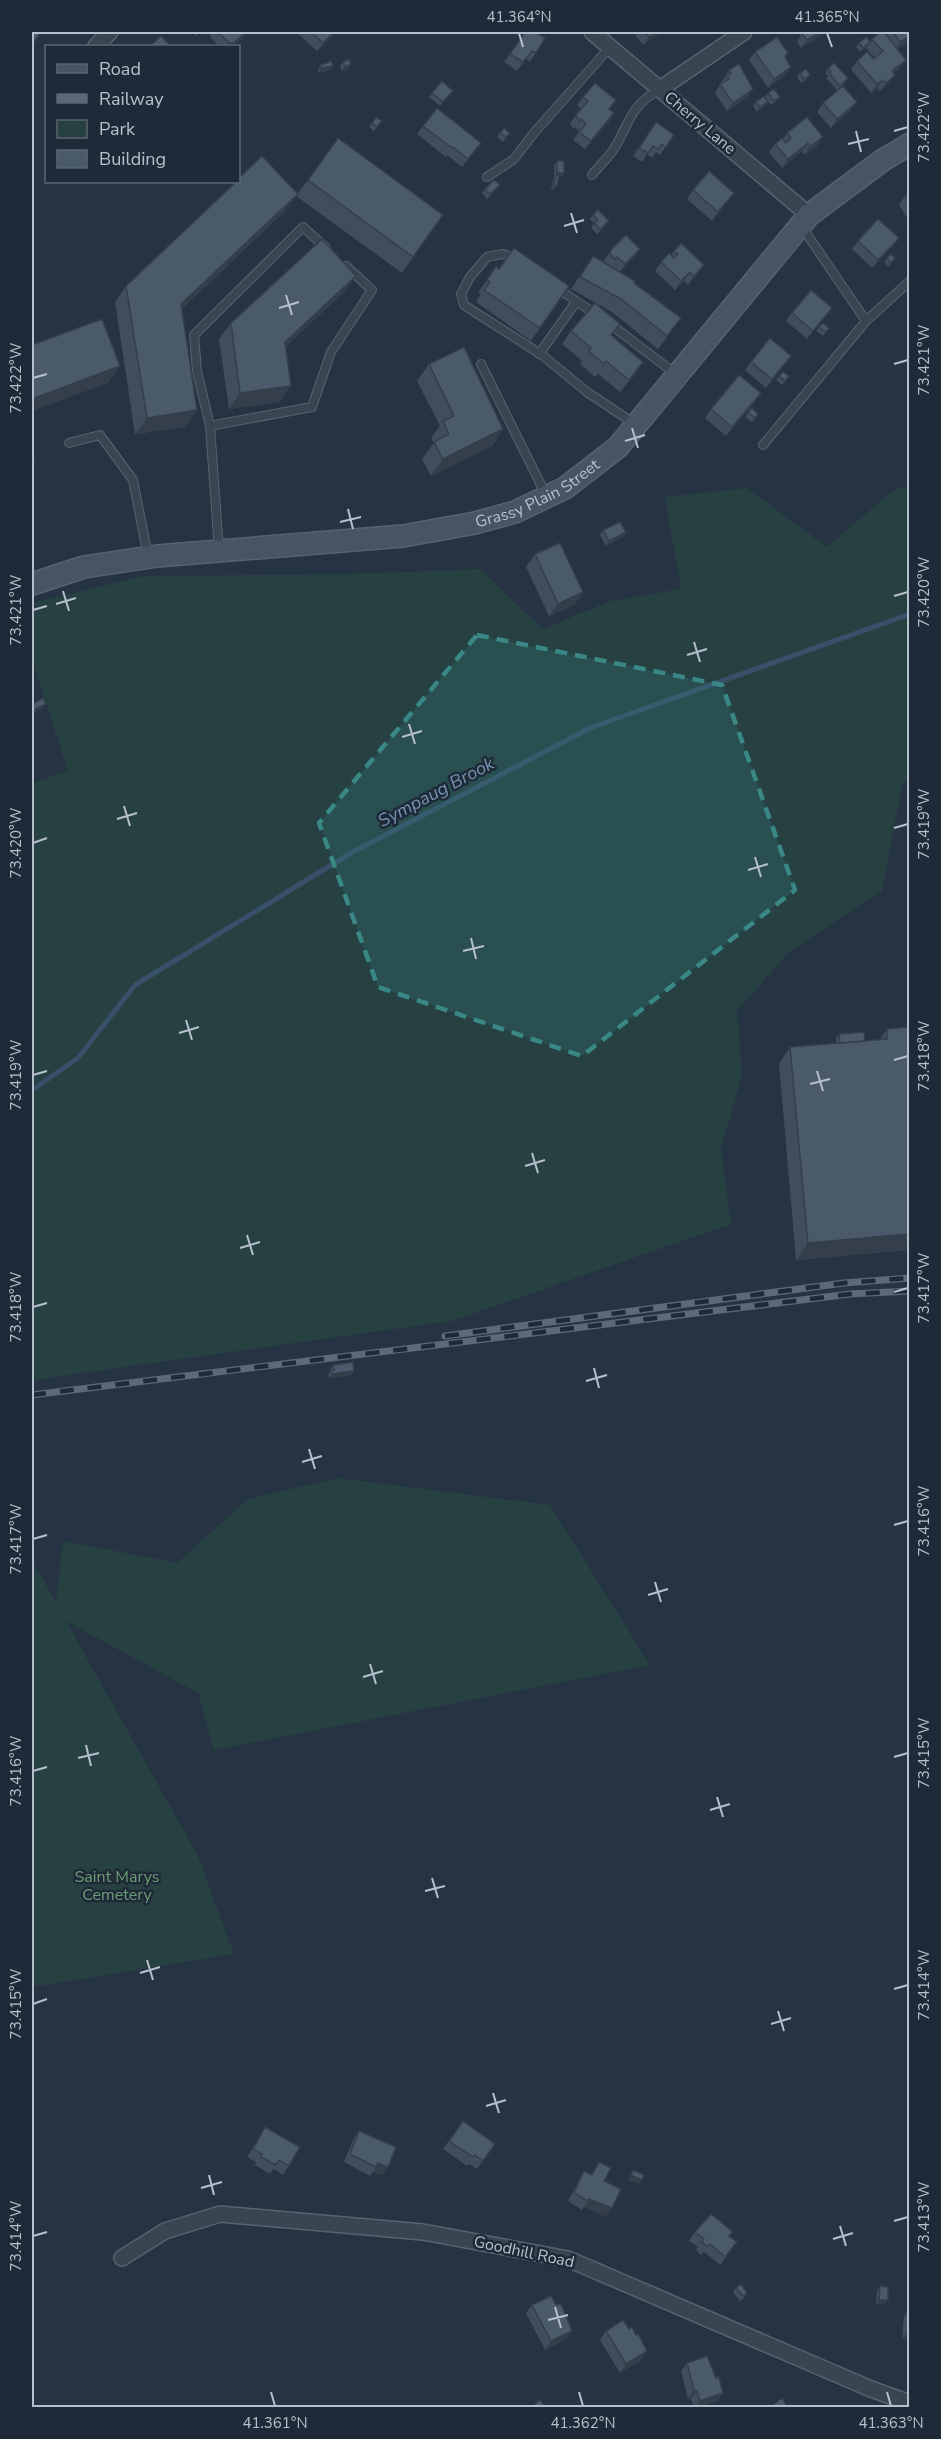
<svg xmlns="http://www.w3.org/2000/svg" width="941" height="2439" font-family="'Nunito Sans',sans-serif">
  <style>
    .green { fill: #274143 }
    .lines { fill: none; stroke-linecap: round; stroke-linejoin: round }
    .stream { stroke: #38506a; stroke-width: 5 }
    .lane-casing { stroke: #57636f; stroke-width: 10 }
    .street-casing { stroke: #57636f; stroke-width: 18 }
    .secondary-casing { stroke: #57636f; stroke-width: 24 }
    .lane { stroke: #394551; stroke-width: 8 }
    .street { stroke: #394551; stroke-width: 15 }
    .secondary { stroke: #475465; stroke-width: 21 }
    .rail-casing { stroke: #5b6978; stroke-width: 7 }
    .rail { stroke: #1e2a37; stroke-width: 4.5; stroke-dasharray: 14; stroke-linecap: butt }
    .wall { fill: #404d5c }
    .shaded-wall { fill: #343f4b }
    .building { fill: #4a5a6b; stroke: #343f4b; stroke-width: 1.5 }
    .marked { fill: #398886; fill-opacity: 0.2; stroke: #398886; stroke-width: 4.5; stroke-dasharray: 12 8; stroke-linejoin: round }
    .ticks { fill: none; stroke: #b6c0cc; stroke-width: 2 }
    .labels { text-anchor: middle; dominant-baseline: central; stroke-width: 5; stroke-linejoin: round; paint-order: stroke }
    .street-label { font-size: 16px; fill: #b6c0cc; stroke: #1e2a37 }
    .park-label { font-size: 16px; fill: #6c9d74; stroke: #1e2a37 }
    .water-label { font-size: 18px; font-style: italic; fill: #7592b0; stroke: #1e2a37 }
    .neatline { fill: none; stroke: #b6c0cc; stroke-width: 2 }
    .ticks-label { font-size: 15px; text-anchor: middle; fill: #b6c0cc }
  </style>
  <rect width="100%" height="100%" fill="#253342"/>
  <!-- green -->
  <g class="green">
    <path d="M909,486V776L902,786L882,891L786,955L737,1011L742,1075L721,1148L731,1224L452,1321L32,1380V783L68,771L32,660V603L144,576L354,574L480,569L543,629L610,601L681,589L665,497L747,488L827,547L894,490Z"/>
    <path d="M338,1478L550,1505L650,1665L214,1750L198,1693L66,1621L197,1854L234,1954L32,1987V1560L56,1602L63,1541L177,1563L248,1499Z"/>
  </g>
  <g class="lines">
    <!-- stream -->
    <path class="stream" d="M32,1090L78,1058L135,985L351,853L590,728L910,614"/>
    <!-- lane casing -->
    <g class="lane-casing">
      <g id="lane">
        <path d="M592,175C599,166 608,158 614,149C631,121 628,108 660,89"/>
        <path d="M487,177L514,159L534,133L610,47"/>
        <path d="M802,227L866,321L910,281"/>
        <path d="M517,259L503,254L487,257L470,277L461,294L464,305L542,355L587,392L635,424"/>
        <path d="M556,287L595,314"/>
        <path d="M610,324L677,375"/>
        <path d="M539,354L576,302"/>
        <path d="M481,364L546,495"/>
        <path d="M210,426L312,407L331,352L372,290L346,266"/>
        <path d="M69,443L100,435L133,480L148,556"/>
        <path d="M763,445L866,321"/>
        <path d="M219,550L210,426L197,371L194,335L303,227L326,248"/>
      </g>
    </g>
    <!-- street casing -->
    <g class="street-casing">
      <g id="street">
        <path d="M592,32L809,215"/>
        <path d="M96,46L110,32"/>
        <path d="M660,89L744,32"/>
        <path d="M122,2258L165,2231L220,2214L423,2232L568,2259L871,2389L910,2403"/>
      </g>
    </g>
    <!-- secondary casing -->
    <g class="secondary-casing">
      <g id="secondary">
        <path id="s1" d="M32,584L84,567L157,556L403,536L475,523L515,512L565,488L618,447L809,215L883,160L910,144"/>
      </g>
    </g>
    <!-- lane -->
    <use href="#lane" class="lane"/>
    <!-- street -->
    <use href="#street" class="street"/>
    <!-- secondary -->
    <use href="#secondary" class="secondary"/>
    <!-- rail casing -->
    <g class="rail-casing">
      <g id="rail">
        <path d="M445,1336L844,1283L910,1278"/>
        <path d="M32,1395L850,1294L910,1291"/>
      </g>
    </g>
    <!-- rail -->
    <use href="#rail" class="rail"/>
  </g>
  <!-- wall -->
  <g class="wall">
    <path d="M192,32H200L196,36Z"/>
    <path d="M212,32H248L244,37L233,46H219L211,38L210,34Z"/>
    <path d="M296,32H336L317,51Z"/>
    <path d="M525,32L545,38L530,62L526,59L517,71L504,62Z"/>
    <path d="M633,32H662L643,45Z"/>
    <path d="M798,32H827L801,48L797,42L801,36Z"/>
    <path d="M890,32H909V41L897,49L906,60L900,68L894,73L889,83L880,91L877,88L871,93L851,69L857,61L874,59L875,58L866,48L872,39L887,35Z"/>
    <path d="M859,43L867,46L860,52L856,47Z"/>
    <path d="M755,52L788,53L785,58L791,67L785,75L768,88L749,60Z"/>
    <path d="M343,62L348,69L342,71L340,66Z"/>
    <path d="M321,65L330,70L318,73V69Z"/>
    <path d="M828,68L845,83L837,90L826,78L828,76L825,73Z"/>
    <path d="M729,70L748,97L727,111L715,93Z"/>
    <path d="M800,73L810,75L807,79L801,83L797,77Z"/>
    <path d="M453,91L440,106L429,97L432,93Z"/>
    <path d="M768,93L777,101L771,105L765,97Z"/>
    <path d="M583,97L610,109L609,122L585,149L573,140L579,132L575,127L573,129L570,123L581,109L577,105Z"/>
    <path d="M756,102H768L765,106L757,112L753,106Z"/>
    <path d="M823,103L851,110L831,128L817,112Z"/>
    <path d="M376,117L382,121L374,131L369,127Z"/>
    <path d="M656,122L674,135L660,155L656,152L652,158L647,154L642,162L633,156Z"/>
    <path d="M423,126L481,143L462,167L447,155L446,157L417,134Z"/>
    <path d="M500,133H510L503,142L497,137Z"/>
    <path d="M787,133L817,146L804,155L802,151L782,168L769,152L775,144L783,139Z"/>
    <path d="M338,138L443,215L402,273L296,196Z"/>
    <path d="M557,161L564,173L561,177H559L557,186L554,190H551L553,180L554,177V166Z"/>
    <path d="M500,185L487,199L482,193L485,189Z"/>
    <path d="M693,190L734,193L712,221L687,199Z"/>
    <path d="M909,193V221L899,205L905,196Z"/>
    <path d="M286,210L182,309L186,427L135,434L115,302L126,286Z"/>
    <path d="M593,215L609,221L606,225L597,234L591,228L594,223L590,219Z"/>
    <path d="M899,238L893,246L872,268L852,249L858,241Z"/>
    <path d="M611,250L634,257L620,272L634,283L672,331L658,349L612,312L571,289L593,256L604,262L605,259Z"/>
    <path d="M674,251L704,265L698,273L688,285L684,281L675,290L655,271L661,262L671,255Z"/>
    <path d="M887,258L892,263L888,267L884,262Z"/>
    <path d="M499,269L569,286L531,341L476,302L481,294L478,292L487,280Z"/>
    <path d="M344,292L285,347L279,402L229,409L219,339L231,323Z"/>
    <path d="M832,308L807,339L786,321L792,313Z"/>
    <path d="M823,323L829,328L823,336L816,331Z"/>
    <path d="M571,331L612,336L643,362L635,375L620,392L598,374L595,377L580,364L582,361L562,344Z"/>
    <path d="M791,356L766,388L745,370L751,362Z"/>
    <path d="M429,364L503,429L492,446L431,476L422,459L434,443L431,438L440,426L417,381Z"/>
    <path d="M783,372L786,381L782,385L776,380Z"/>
    <path d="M755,402L726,436L705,418L711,409Z"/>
    <path d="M752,408L755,418L752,422L745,417Z"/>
    <path d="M603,530L626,532L623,537L606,546L600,535Z"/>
    <path d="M535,554L583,592L574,605L549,616L526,567Z"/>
    <path d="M887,1029L909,1250L796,1260L779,1064L790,1047L837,1043L836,1038L839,1034L865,1041L880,1039Z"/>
    <path d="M333,1365L351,1375L329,1378L328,1375L330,1372V1369Z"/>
    <path d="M463,2121L495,2144L477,2169L469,2164L467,2166L443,2149Z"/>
    <path d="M265,2127L289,2166L283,2175L274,2169L270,2174L255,2165L256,2162L247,2157Z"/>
    <path d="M359,2131L388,2167L382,2175L373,2172L370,2176L344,2162L353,2140Z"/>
    <path d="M599,2162L604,2181L606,2217L584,2207L582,2210L568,2201L579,2180L584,2171L591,2174Z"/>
    <path d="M695,2232L730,2236L731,2251L720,2265L704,2252L701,2255L696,2250L698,2247L689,2241Z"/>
    <path d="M880,2286L885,2304H876L877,2291Z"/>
    <path d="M736,2288L747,2293L744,2298L740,2301L733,2292Z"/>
    <path d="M532,2305L566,2339L545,2350L526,2313Z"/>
    <path d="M909,2309V2339H902L904,2317Z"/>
    <path d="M629,2329L647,2351L641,2360L620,2373L600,2340L606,2331Z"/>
    <path d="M687,2363L723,2393L717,2401L699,2408H694L691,2399H688L681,2371Z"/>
  </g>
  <!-- shaded-wall -->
  <g class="shaded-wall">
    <path d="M246,32H248L244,37L233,46H227L229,43Z"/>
    <path d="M334,32H336L317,51L323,43Z"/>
    <path d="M656,32H662L643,45L649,37Z"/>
    <path d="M820,32H827L801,48L807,40Z"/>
    <path d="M909,36V41L894,51L900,42Z"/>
    <path d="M906,60L900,68L886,80L892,71Z"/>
    <path d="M351,64L348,69L342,71L345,67Z"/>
    <path d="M333,66L330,70L318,73L321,68Z"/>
    <path d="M791,67L785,75L768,88L774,79Z"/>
    <path d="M895,75L889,83L880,91L886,83Z"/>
    <path d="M883,80L877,88L871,93L877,84Z"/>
    <path d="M753,89L748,97L727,111L733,103Z"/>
    <path d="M768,102L765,106L757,112L760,107Z"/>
    <path d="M857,102L851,110L831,128L837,119Z"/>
    <path d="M614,113L609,122L585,149L591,141Z"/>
    <path d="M823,137L817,146L804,155L810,146Z"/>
    <path d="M808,143L802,151L782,168L788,159Z"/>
    <path d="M557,173H564L561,177H555L556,175L554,177Z"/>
    <path d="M554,185L557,186L554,190H551Z"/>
    <path d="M734,193L728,201L712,221L718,212Z"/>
    <path d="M298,194L286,210L170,321L181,304Z"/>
    <path d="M899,238L893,246L872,268L878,260Z"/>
    <path d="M640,249L634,257L619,273L625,264Z"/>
    <path d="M704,265L698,273L688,285L694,276Z"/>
    <path d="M690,272L684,281L675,290L681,281Z"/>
    <path d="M356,276L344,292L273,358L285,342Z"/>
    <path d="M832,308L826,316L807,339L813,331Z"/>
    <path d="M791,356L785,365L766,388L772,379Z"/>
    <path d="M643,362L635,375L620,392L629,380Z"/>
    <path d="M120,366L108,383L32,411V399Z"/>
    <path d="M291,386L279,402L229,409L240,393Z"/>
    <path d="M761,393L755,402L726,436L732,427Z"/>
    <path d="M197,410L186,427L135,434L147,418Z"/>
    <path d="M503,429L492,446L431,476L443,459Z"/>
    <path d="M626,532L623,537L606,546L609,541Z"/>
    <path d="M583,592L574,605L549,616L558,604Z"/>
    <path d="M46,704L43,708L32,714V711Z"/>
    <path d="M909,1234V1250L796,1260L808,1243Z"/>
    <path d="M354,1371L351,1375L329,1378L332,1374Z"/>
    <path d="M378,2163L388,2167L382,2175L373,2172Z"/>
    <path d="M631,2175L642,2180L639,2184L628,2180Z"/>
    <path d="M589,2199L612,2208L606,2217L584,2207Z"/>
    <path d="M879,2300H888L885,2304H876Z"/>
    <path d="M908,2330H909V2339H902Z"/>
    <path d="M572,2331L566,2339L545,2350L551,2341Z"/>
    <path d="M647,2351L641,2360L620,2373L626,2364Z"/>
    <path d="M694,2390L697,2391L691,2399H688Z"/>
    <path d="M723,2393L717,2401L699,2408H696L700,2401Z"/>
  </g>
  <!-- building -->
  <g class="building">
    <path d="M32,32H41L32,45Z"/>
    <path d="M218,32H246L233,43H229Z"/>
    <path d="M311,32H334L323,43Z"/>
    <path d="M525,32H535L545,38L536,53L532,51L523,62L510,54Z"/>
    <path d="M645,32H656L649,37Z"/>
    <path d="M806,32H820L807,40L802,34Z"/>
    <path d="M881,32H884L906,60L892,71L895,75L886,83L883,80L877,84L857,61L867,52L874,59L883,51L872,39Z"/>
    <path d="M893,32H909V36L900,42Z"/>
    <path d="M161,36L171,46H150Z"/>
    <path d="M777,37L788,53L785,57L791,67L774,79L755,52Z"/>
    <path d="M866,37L870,42L863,48L859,43Z"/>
    <path d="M349,59L351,64L345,67L343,62Z"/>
    <path d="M331,61L333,66L321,68V65Z"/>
    <path d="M834,63L848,78L840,86L829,73L831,72L828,68Z"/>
    <path d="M739,64L753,89L733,103L720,84L729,79L727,75L731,73L729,70Z"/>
    <path d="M806,69L810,75L804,79L800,73Z"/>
    <path d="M442,81L453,91L443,102L432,93Z"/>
    <path d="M595,83L616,100L609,109L614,113L591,141L579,132L586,124L581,119L579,121L576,115L588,101L583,97Z"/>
    <path d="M843,86L857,102L837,119L823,103Z"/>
    <path d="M774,89L780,97L774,101L768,93Z"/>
    <path d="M764,96L768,102L760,107L756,102Z"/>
    <path d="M437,108L481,143L468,159L453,147L452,148L423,126Z"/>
    <path d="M376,117L382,121L377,127L372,123Z"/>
    <path d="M807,117L823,137L810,146L808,143L788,159L775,144L782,138L786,143L791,138L787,133Z"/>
    <path d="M656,122L674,135L666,147L662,144L658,149L653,146L648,153L639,148Z"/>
    <path d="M504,128L510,133L506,137L500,133Z"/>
    <path d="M338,138L443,215L413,257L308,180Z"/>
    <path d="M262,156L298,194L181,304L197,410L147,418L126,286L236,182H238V179Z"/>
    <rect x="557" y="161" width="7" height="12"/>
    <path d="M709,171L734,193L718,212L693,190Z"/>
    <path d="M556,175L559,176L557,186L554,185Z"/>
    <path d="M494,180L500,185L490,194L485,189Z"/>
    <path d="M909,193V204L905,196Z"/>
    <path d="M598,210L609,221L600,229L594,223L598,220L593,215Z"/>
    <path d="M878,219L899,238L878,260L858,241Z"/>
    <path d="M626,235L640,249L625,264L617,257L615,259L610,254L611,250Z"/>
    <path d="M322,239L356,276L285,342L291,386L240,393L231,323Z"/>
    <path d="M681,243L704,265L694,276L690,272L681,281L661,262L669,253L674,258L678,254L674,251Z"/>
    <path d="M514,248L569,286L540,328L484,290L490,282L487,280L496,266L499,269Z"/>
    <path d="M891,254L895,258L891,263L887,258Z"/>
    <path d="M593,256L635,281L634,283L681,318L667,336L621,299L580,277Z"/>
    <path d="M811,290L832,308L813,331L792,313Z"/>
    <path d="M595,303L620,324L611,335L643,362L629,380L606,361L604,364L589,351L591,348L571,331Z"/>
    <path d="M102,319L120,366L32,399V345Z"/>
    <path d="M823,323L829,328L826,332L819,327Z"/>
    <path d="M770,338L791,356L772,379L751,362Z"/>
    <path d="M464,347L503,429L443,459L434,442L449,434L443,421L454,416L429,364Z"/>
    <path d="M783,372L789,376L785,381L779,376Z"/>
    <path d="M739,375L761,393L732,427L711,409Z"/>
    <path d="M752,408L758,414L755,418L748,412Z"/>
    <path d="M32,449L35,459L32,460Z"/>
    <path d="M620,522L626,532L609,541L603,530Z"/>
    <path d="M560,543L583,592L558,604L535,554Z"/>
    <path d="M43,698L46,704L32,711V704Z"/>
    <path d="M909,1027V1234L808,1243L790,1047L887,1039V1029Z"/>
    <path d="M864,1032L865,1041L840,1043L839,1034Z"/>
    <path d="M353,1362L354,1371L332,1374L331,1370H334L333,1365Z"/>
    <path d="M463,2121L495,2144L483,2161L475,2155L473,2157L449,2141Z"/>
    <path d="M265,2127L300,2147L289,2166L279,2160L276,2165L261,2157L262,2154L253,2149Z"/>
    <path d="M359,2131L396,2147L388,2167L378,2163L376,2167L350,2154Z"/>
    <path d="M599,2162L611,2168L604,2181L621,2189L612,2208L589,2199L588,2201L574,2193L584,2171L592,2175Z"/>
    <path d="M633,2170L644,2175L642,2180L631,2175Z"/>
    <path d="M711,2214L733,2232L729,2236L737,2242L725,2257L710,2244L707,2246L702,2242L704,2239L695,2232Z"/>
    <path d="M741,2284L747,2293L743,2296L736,2288Z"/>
    <path d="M880,2286L888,2287V2300H879Z"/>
    <path d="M551,2296L556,2305L561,2304L572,2331L551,2341L532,2305Z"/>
    <path d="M909,2309V2330H908Z"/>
    <path d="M623,2320L629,2329L632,2327L636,2335L638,2334L647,2351L626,2364L606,2331Z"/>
    <path d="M707,2356L716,2378L719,2377L723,2393L700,2401L697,2391L694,2390L687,2363Z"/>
    <path d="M782,2398L788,2408H769Z"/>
    <path d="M540,2400L546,2408H530Z"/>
  </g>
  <!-- marked area -->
  <path class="marked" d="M477,635L722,685L795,890L582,1056L378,987L319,823Z"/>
  <!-- ticks -->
  <path class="ticks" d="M519,33L523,47M827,33L832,47M856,131L861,152M894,131L908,127M848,144L869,139M571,213L577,233M564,226L584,220M286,295L292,315M279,308L299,302M894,364L908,360M33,378L47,374M632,428L638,448M625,441L645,435M348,509L353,529M340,522L361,517M63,591L69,611M894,596L908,592M56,604L76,598M33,610L47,606M694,642L700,662M687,655L707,649M409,724L415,744M402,737L422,731M124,806L130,826M117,819L137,813M894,828L908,824M33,843L47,838M755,857L761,877M748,870L768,864M471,938L476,959M463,951L484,946M186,1020L192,1040M179,1033L199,1027M894,1060L908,1056M817,1071L823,1091M33,1075L47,1071M810,1084L830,1079M532,1153L538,1173M525,1166L545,1160M247,1235L253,1255M240,1248L260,1242M894,1292L908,1288M33,1307L47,1303M594,1368L599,1388M586,1381L607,1375M309,1449L315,1469M302,1462L322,1456M894,1525L908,1521M33,1539L47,1535M655,1582L661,1602M648,1595L668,1589M370,1664L376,1684M363,1677L383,1671M86,1745L91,1766M894,1757L908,1753M78,1758L99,1753M33,1771L47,1767M717,1797L723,1817M710,1810L730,1804M432,1878L438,1898M425,1891L445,1886M147,1960L153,1980M140,1973L160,1967M894,1989L908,1985M33,2004L47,1999M778,2011L784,2031M771,2024L791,2018M493,2093L499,2113M486,2106L506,2100M209,2175L214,2195M201,2188L222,2182M894,2221L908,2217M840,2226L846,2246M33,2236L47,2232M833,2239L853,2233M555,2307L561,2328M548,2320L568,2315M271,2392L275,2406M579,2392L583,2406M887,2392L891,2406"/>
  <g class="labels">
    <!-- street labels -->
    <g class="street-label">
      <text transform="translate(700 123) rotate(40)">Cherry Lane</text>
      <text stroke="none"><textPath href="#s1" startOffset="518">Grassy Plain Street</textPath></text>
      <text transform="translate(524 2252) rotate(12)">Goodhill Road</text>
    </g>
    <!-- park labels -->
    <g class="park-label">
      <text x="117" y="1877">Saint Marys<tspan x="117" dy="18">Cemetery</tspan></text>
    </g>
    <!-- water labels -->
    <g class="water-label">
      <text transform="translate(436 792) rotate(-28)">Sympaug Brook</text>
    </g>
  </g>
  <!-- border -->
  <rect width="941" height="2439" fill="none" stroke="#1e2a37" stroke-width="66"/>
  <!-- legend -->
  <rect x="45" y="45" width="195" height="138" fill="#1e2a37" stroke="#5b6673" stroke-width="1.5"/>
  <rect x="57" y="64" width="30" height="9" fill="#475465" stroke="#5b6673" stroke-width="1.5"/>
  <text x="99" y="75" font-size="18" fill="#b6c0cc">Road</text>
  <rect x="57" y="94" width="30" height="9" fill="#5b6978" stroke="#5b6673" stroke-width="1.5"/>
  <text x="99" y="105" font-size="18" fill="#b6c0cc">Railway</text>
  <rect x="57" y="120" width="30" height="18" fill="#274143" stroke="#5b6673" stroke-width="1.5"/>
  <text x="99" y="135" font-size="18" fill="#b6c0cc">Park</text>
  <rect x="57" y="150" width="30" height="18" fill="#4a5a6b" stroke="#5b6673" stroke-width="1.5"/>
  <text x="99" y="165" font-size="18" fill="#b6c0cc">Building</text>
  <rect x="33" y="33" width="875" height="2373" class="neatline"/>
  <g class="ticks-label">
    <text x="519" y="22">41.364°N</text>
    <text x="827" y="22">41.365°N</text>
    <text transform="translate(924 127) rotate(-90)" y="5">73.422°W</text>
    <text transform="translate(924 360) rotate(-90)" y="5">73.421°W</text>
    <text transform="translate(16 378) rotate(-90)" y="5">73.422°W</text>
    <text transform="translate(924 592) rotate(-90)" y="5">73.420°W</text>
    <text transform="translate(16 610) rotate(-90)" y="5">73.421°W</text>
    <text transform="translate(924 824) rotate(-90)" y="5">73.419°W</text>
    <text transform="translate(16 843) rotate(-90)" y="5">73.420°W</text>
    <text transform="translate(924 1056) rotate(-90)" y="5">73.418°W</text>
    <text transform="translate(16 1075) rotate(-90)" y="5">73.419°W</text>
    <text transform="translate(924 1288) rotate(-90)" y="5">73.417°W</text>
    <text transform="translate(16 1307) rotate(-90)" y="5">73.418°W</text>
    <text transform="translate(924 1521) rotate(-90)" y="5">73.416°W</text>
    <text transform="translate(16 1539) rotate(-90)" y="5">73.417°W</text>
    <text transform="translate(924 1753) rotate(-90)" y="5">73.415°W</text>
    <text transform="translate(16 1771) rotate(-90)" y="5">73.416°W</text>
    <text transform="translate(924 1985) rotate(-90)" y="5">73.414°W</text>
    <text transform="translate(16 2004) rotate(-90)" y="5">73.415°W</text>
    <text transform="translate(924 2217) rotate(-90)" y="5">73.413°W</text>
    <text transform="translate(16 2236) rotate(-90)" y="5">73.414°W</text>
    <text x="275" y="2428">41.361°N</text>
    <text x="583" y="2428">41.362°N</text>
    <text x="891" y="2428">41.363°N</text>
  </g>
</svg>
